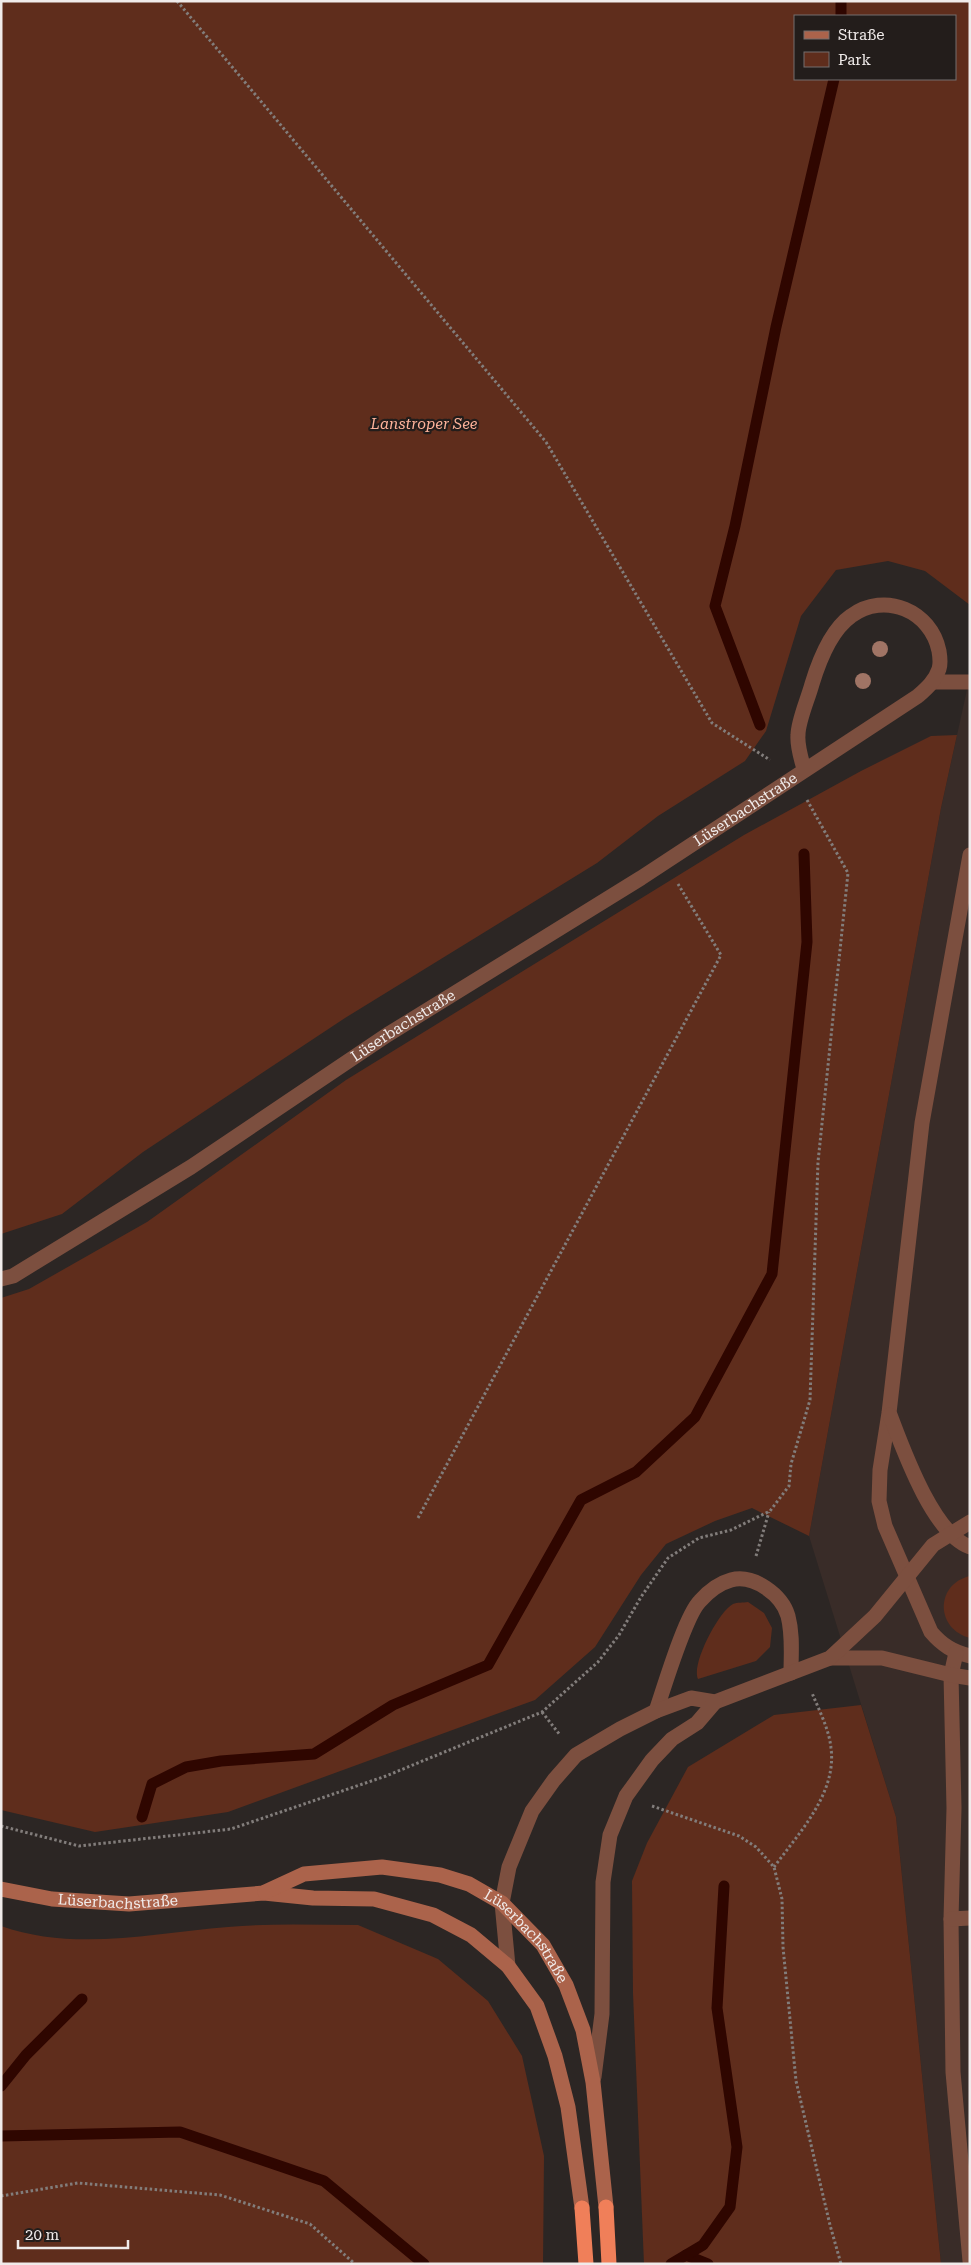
<svg xmlns="http://www.w3.org/2000/svg" width="971" height="2265" font-family="'Roboto Serif',serif">
  <style>
    .built { fill: #392c28 }
    .green { fill: #5f2d1c; fill-rule: evenodd }
    .lines { fill: none; stroke-linecap: round; stroke-linejoin: round }
    .stream { stroke: #2f0600; stroke-width: 11 }
    .path { stroke: #827d7b; stroke-width: 3; stroke-dasharray: 2.5 2.5; stroke-linecap: butt }
    .lane { stroke: #7c4f3f; stroke-width: 15 }
    .street { stroke: #7c4f3f; stroke-width: 15 }
    .secondary { stroke: #ab634b; stroke-width: 15 }
    .highway { stroke: #f07f59; stroke-width: 15 }
    .tree { fill: #a07465 }
    .labels { text-anchor: middle; dominant-baseline: central; stroke-width: 4.5; stroke-linejoin: round; paint-order: stroke }
    .park-label { font-size: 15px; font-style: italic; fill: #feb39a; stroke: #231d1b }
    .street-label { font-size: 15px; fill: #f0ebea; stroke: #231d1b }
  </style>
  <rect width="100%" height="100%" fill="#2c2624"/>
  <!-- built -->
  <path class="built" d="M970,676V2264H941L896,1817L809,1536L941,808Z"/>
  <!-- green -->
  <g class="green">
    <path d="M1,1H970V605L925,571L888,561L836,570L801,616L766,731L745,761L658,816L597,863L345,1018L143,1152L62,1214L1,1234ZM795,16H955V79H795Z"/>
    <path d="M957,735L941,808L809,1536L752,1508L715,1521L666,1544L641,1575L595,1647L535,1700L228,1812L95,1832L1,1810V1298L29,1289L147,1222L346,1080L744,835L861,771L931,736Z"/>
    <path d="M970,1576V1638C935,1629 935,1584 970,1576Z"/>
    <path d="M748,1602L764,1613L772,1628L770,1647L756,1661L698,1679C691,1665 718,1612 733,1604C737,1602 743,1603 748,1602Z"/>
    <path d="M861,1705L896,1817L941,2264H644L633,1993L632,1881L647,1843L688,1767L774,1715Z"/>
    <path d="M358,1925L438,1959L488,2001L522,2056L544,2156L543,2264H1V1926C74,1952 153,1933 228,1927C271,1923 315,1925 358,1925Z"/>
  </g>
  <g class="lines">
    <!-- stream -->
    <g class="stream">
      <path d="M841,16V1"/>
      <path d="M760,725L715,606L735,526L776,327L834,79"/>
      <path d="M142,1817L152,1784L186,1767L221,1761L314,1754L393,1705L488,1665L581,1500L636,1472L695,1417L772,1274L807,942L804,854"/>
      <path d="M1,2086L26,2055L82,1999"/>
      <path d="M1,2136L180,2132L324,2181L424,2264"/>
      <path d="M686,2255L708,2264"/>
      <path d="M671,2264L703,2245L730,2207L737,2147L717,2008L724,1886"/>
    </g>
    <!-- path -->
    <g class="path">
      <path d="M177,1L546,442L712,723L770,760"/>
      <path d="M418,1518L721,955L678,884"/>
      <path d="M756,1556L769,1512"/>
      <path d="M542,1712L560,1735"/>
      <path d="M652,1806L739,1836L756,1847L774,1867L782,1899L783,1947L796,2081L830,2225L841,2264"/>
      <path d="M1,1826L79,1846L231,1829L386,1776L542,1712L598,1662L619,1635L641,1597L668,1558L699,1538L731,1530L770,1511L789,1486L791,1464L810,1400L818,1162L848,873L807,800"/>
      <path d="M774,1867C799,1833 837,1793 831,1748C829,1729 819,1710 812,1693"/>
      <path d="M1,2196L78,2183L220,2195L310,2224L355,2264"/>
    </g>
    <!-- lane -->
    <g class="lane">
      <path d="M933,682H970"/>
      <path d="M970,855L922,1123L889,1413L880,1470L879,1501L885,1526L931,1632C942,1645 953,1652 970,1656"/>
      <path d="M890,1415C903,1449 933,1534 970,1547"/>
      <path d="M956,1653L951,1675L954,1808L951,1919L953,2072L970,2261"/>
      <path d="M830,1658H882L951,1675L970,1678"/>
      <path d="M656,1711C664,1688 685,1616 700,1601C708,1592 720,1583 731,1580C754,1574 782,1595 788,1616C793,1635 791,1654 791,1673"/>
      <path d="M951,1919L970,1918"/>
      <path d="M508,1966L502,1903L509,1867L532,1811L554,1780L576,1755L620,1729L656,1711L691,1698L715,1702L830,1658L875,1616L933,1545L970,1522"/>
      <path d="M594,2077L602,2014L603,1882L610,1835L626,1796L652,1760L672,1739L697,1723L715,1702"/>
    </g>
    <!-- street -->
    <path class="street" id="s1" d="M1,1279L13,1276L191,1167L387,1035L641,878L918,696C927,688 935,681 939,669C941,663 940,657 939,651C931,611 885,591 851,616C831,630 819,661 812,684C808,699 798,721 798,735C797,746 801,758 804,769"/>
    <!-- secondary -->
    <g class="secondary">
      <path id="s2" d="M1,1889L52,1899L129,1904L264,1893L313,1898L374,1899L433,1915L471,1935L508,1966L537,2006L555,2056L568,2107L582,2208"/>
      <path id="s3" d="M265,1892L304,1874L382,1867L440,1875L469,1884L502,1903L543,1945L566,1985L583,2030L593,2082L606,2207"/>
    </g>
    <!-- highway -->
    <g class="highway">
      <path d="M606,2207L609,2264"/>
      <path d="M582,2208L586,2264"/>
    </g>
  </g>
  <!-- trees -->
  <g class="tree">
    <circle cx="880" cy="649" r="8"/>
    <circle cx="863" cy="681" r="8"/>
  </g>
  <g class="labels">
    <!-- park labels -->
    <g class="park-label">
      <text x="424" y="424">Lanstroper See</text>
    </g>
    <!-- street labels -->
    <g class="street-label">
      <text stroke="none"><textPath href="#s1" startOffset="881">Lüserbachstraße</textPath></text>
      <text stroke="none"><textPath href="#s1" startOffset="476">Lüserbachstraße</textPath></text>
      <text stroke="none"><textPath href="#s2" startOffset="118">Lüserbachstraße</textPath></text>
      <text stroke="none"><textPath href="#s3" startOffset="289">Lüserbachstraße</textPath></text>
    </g>
  </g>
  <!-- border -->
  <rect width="971" height="2265" fill="none" stroke="#f0ebea" stroke-width="5"/>
  <!-- legend -->
  <rect x="794" y="15" width="162" height="65" fill="#231d1b" stroke="#756f6e"/>
  <rect x="804" y="31" width="25" height="8" fill="#ab634b" stroke="#756f6e"/>
  <text x="838" y="40" font-size="15" fill="#f0ebea">Straße</text>
  <rect x="804" y="52" width="25" height="15" fill="#5f2d1c" stroke="#756f6e"/>
  <text x="838" y="65" font-size="15" fill="#f0ebea">Park</text>
  <!-- scale -->
  <path d="M18 2240v8h110v-8" fill="none" stroke="#f0ebea" stroke-width="2.5"/>
  <text x="25" y="2240" font-size="15" fill="#f0ebea" stroke="#231d1b" stroke-width="4" paint-order="stroke">20 m</text>
</svg>
